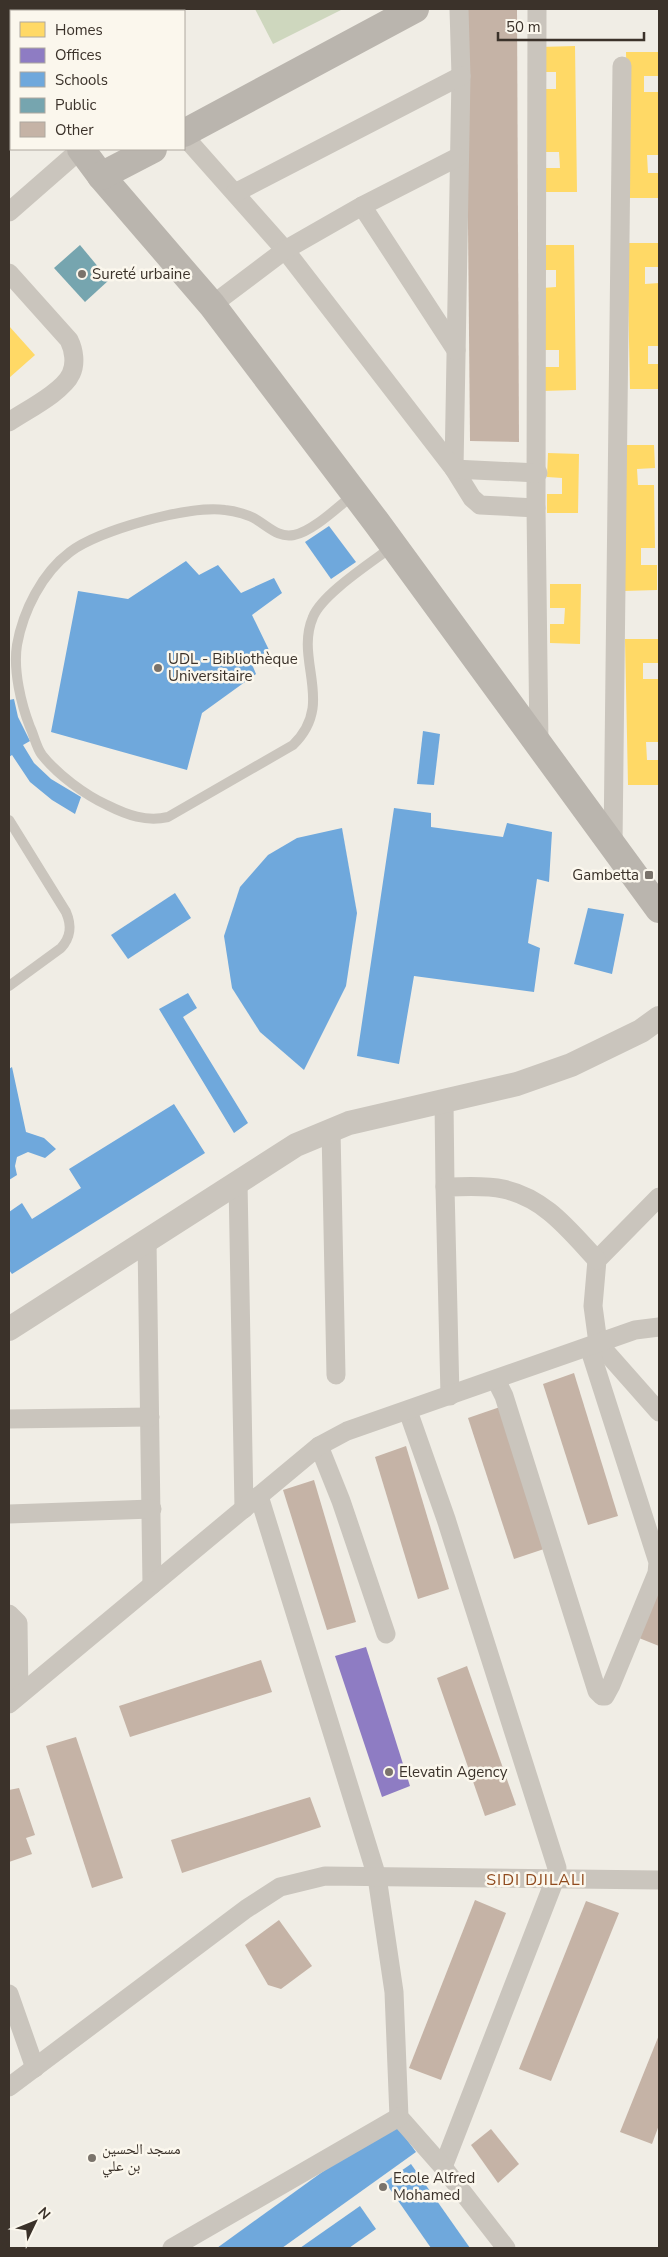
<svg xmlns="http://www.w3.org/2000/svg" width="668" height="2257" font-family="'Nunito Sans','Noto Naskh Arabic',sans-serif">
  <style>
    .green { fill: #ced7be }
    .homes { fill: #ffd966 }
    .offices { fill: #8e7cc3 }
    .schools { fill: #6fa8dc }
    .public { fill: #76a5af }
    .building { fill: #c5b3a6 }
    .lines { fill: none; stroke-linecap: round; stroke-linejoin: round }
    .service { stroke: #cac5bd; stroke-width: 10 }
    .minor { stroke: #cac5bd; stroke-width: 19 }
    .tertiary { stroke: #cac5bd; stroke-width: 24 }
    .secondary { stroke: #bab5ae; stroke-width: 28 }
    .poi-dot { fill: #7a736b; stroke: #fbf7ed; stroke-width: 2 }
    .labels { text-anchor: middle; dominant-baseline: central; stroke-width: 5; stroke-linejoin: round; paint-order: stroke }
    .poi-label { font-size: 15px; fill: #3b322a; stroke: #fbf7ed; text-anchor: start }
    .neighbourhood-label { font-size: 16px; letter-spacing: 1px; fill: #904b1e; stroke: #fbf7ed }
  </style>
  <rect width="100%" height="100%" fill="#f0ede5"/>
  <!-- green -->
  <path class="green" d="M255,9H343L273,44Z"/>
  <!-- homes -->
  <g class="homes">
    <path d="M575,46L577,192H543L542,168H560L559,152H543L542,89H556V72H541L540,47Z"/>
    <path d="M626,52H659V76H644V92H659V155H647L648,173H659V198H629Z"/>
    <path d="M627,243H659V267H645V284L659,283V346H648V364H659V389H630Z"/>
    <path d="M540,245H574L576,390L542,391L541,367H559V350H543L542,288L556,287V270H540Z"/>
    <path d="M9,326L35,355L9,378Z"/>
    <path d="M620,445H654L655,468L637,469L638,485H654L655,548H641V565H657V590L623,591Z"/>
    <path d="M548,453L579,454L578,513H547V494H562V478L547,477Z"/>
    <path d="M550,584H581L580,644L550,643V624H564L565,608H550Z"/>
    <path d="M625,639H659V663H643V679H659V742H646L647,760H659V785H628Z"/>
  </g>
  <!-- offices -->
  <path class="offices" d="M366,1647L410,1786L382,1797L335,1656Z"/>
  <!-- schools -->
  <g class="schools">
    <path d="M329,526L356,562L331,579L305,542Z"/>
    <path d="M186,561L199,575L218,565L241,593L274,578L282,593L252,615L269,650L251,662L256,674L202,713L187,770L51,732L78,591L128,599Z"/>
    <path d="M14,699L18,717L30,741L23,745L34,763L51,779L81,797L75,814L52,800L30,782L12,755L9,757V700Z"/>
    <path d="M423,731L440,734L434,785L417,784Z"/>
    <path d="M394,808L431,813V827L503,837L507,823L552,832L549,882L537,879L528,943L540,948L534,992L414,976L399,1064L357,1056Z"/>
    <path d="M342,828L357,913L346,986L304,1070L260,1032L232,988L224,936L240,887L268,855L297,838Z"/>
    <path d="M175,893L191,918L128,959L111,935Z"/>
    <path d="M588,908L624,914L612,974L574,964Z"/>
    <path d="M188,993L197,1008L183,1017L248,1123L234,1133L159,1009Z"/>
    <path d="M12,1067L26,1132L44,1138L56,1149L45,1158L28,1152L17,1157L15,1166L17,1175L9,1180V1069Z"/>
    <path d="M174,1104L205,1153L12,1274L9,1270V1212L22,1203L32,1219L81,1188L69,1169Z"/>
    <path d="M393,2121L416,2152L282,2248H217Z"/>
    <path d="M411,2164L470,2248H431L385,2182Z"/>
    <path d="M360,2206L376,2229L349,2248H300Z"/>
  </g>
  <!-- public -->
  <path class="public" d="M80,245L109,280L85,302L54,268Z"/>
  <!-- building -->
  <g class="building">
    <path d="M466,9H517L519,442L470,441Z"/>
    <path d="M574,1373L618,1516L588,1525L543,1384Z"/>
    <path d="M500,1407L544,1549L514,1559L468,1418Z"/>
    <path d="M406,1446L449,1589L418,1599L375,1457Z"/>
    <path d="M314,1480L356,1622L327,1630L283,1490Z"/>
    <path d="M659,1589V1646L639,1638Z"/>
    <path d="M261,1660L272,1692L130,1737L119,1706Z"/>
    <path d="M467,1666L516,1805L485,1816L437,1678Z"/>
    <path d="M76,1737L123,1878L92,1888L46,1746Z"/>
    <path d="M19,1788L35,1835L26,1838L32,1854L9,1862V1790Z"/>
    <path d="M310,1797L321,1827L182,1873L171,1840Z"/>
    <path d="M475,1900L506,1913L441,2080L409,2068Z"/>
    <path d="M586,1901L619,1913L551,2081L519,2069Z"/>
    <path d="M279,1920L312,1966L281,1989L268,1985L245,1945Z"/>
    <path d="M659,2035V2125L652,2144L620,2132Z"/>
    <path d="M491,2129L519,2164L498,2183L471,2145Z"/>
  </g>
  <g class="lines">
    <!-- service -->
    <g class="service">
      <path d="M353,495C339,506 312,532 294,535C279,538 270,528 257,520C250,515 235,511 225,510C189,505 99,530 70,552C42,573 23,611 17,645C13,670 21,704 30,727C34,735 36,747 42,755C57,774 85,795 107,805C127,815 146,822 168,817L293,745C336,703 294,661 313,617C322,594 372,562 393,546"/>
      <path d="M9,820L66,912C72,926 71,937 61,948L9,986"/>
    </g>
    <!-- minor -->
    <g class="minor">
      <path d="M459,9L461,76L454,469L472,498L480,505L536,508"/>
      <path d="M537,9L536,508L539,744"/>
      <path d="M184,136L285,250L454,469L538,473"/>
      <path d="M235,193L461,76"/>
      <path d="M362,206L456,350"/>
      <path d="M9,212L81,149"/>
      <path d="M9,273L69,340C74,350 76,364 71,374C63,392 25,411 9,422"/>
      <path d="M212,305L285,250L362,206L458,157"/>
      <path d="M613,844L622,66"/>
      <path d="M444,1101L445,1187"/>
      <path d="M331,1130L336,1375"/>
      <path d="M238,1182L244,1509"/>
      <path d="M659,1197L597,1260L593,1306L598,1343L659,1412"/>
      <path d="M147,1240L152,1585"/>
      <path d="M496,1380L504,1396L597,1691L602,1696H605L611,1685L657,1573L658,1562L589,1347"/>
      <path d="M450,1396L445,1187C464,1187 485,1185 503,1189C545,1198 569,1230 597,1260"/>
      <path d="M408,1411L446,1519L557,1868L555,1879L443,2167"/>
      <path d="M9,1419L150,1417"/>
      <path d="M319,1446L341,1501L386,1634"/>
      <path d="M259,1496L377,1877L394,1992L399,2117L443,2167L506,2248"/>
      <path d="M9,1514L152,1509"/>
      <path d="M9,1614L18,1623L19,1695"/>
      <path d="M9,1704L319,1446L347,1431L598,1343L635,1330L659,1327"/>
      <path d="M9,1994L35,2068"/>
      <path d="M9,2087L246,1909L280,1887L325,1876L659,1880"/>
      <path d="M172,2248L399,2117"/>
    </g>
    <!-- tertiary -->
    <path class="tertiary" d="M9,1329L296,1145L349,1123L517,1084L571,1065L641,1031L659,1018"/>
    <!-- secondary -->
    <g class="secondary">
      <path d="M9,38L11,41"/>
      <path d="M184,133L415,9"/>
      <path d="M81,149L101,176L212,305L377,523L659,909"/>
      <path d="M101,176L153,149"/>
    </g>
  </g>
  <!-- markers -->
  <g class="poi-dot">
    <circle cx="82" cy="274" r="5"/>
    <circle cx="158" cy="668" r="5"/>
    <rect x="644" y="870" width="10" height="10" rx="2.5"/>
    <circle cx="389" cy="1772" r="5"/>
    <circle cx="92" cy="2158" r="5"/>
    <circle cx="383" cy="2187" r="5"/>
  </g>
  <g class="labels">
    <!-- poi labels -->
    <g class="poi-label">
      <text x="92" y="274">Sureté urbaine</text>
      <text x="168" y="659">UDL - Bibliothèque<tspan x="168" dy="17">Universitaire</tspan></text>
      <text x="639" y="875" text-anchor="end">Gambetta</text>
      <text x="399" y="1772">Elevatin Agency</text>
      <text x="102" y="2149">مسجد الحسين<tspan x="102" dy="17">بن علي</tspan></text>
      <text x="393" y="2178">Ecole Alfred<tspan x="393" dy="17">Mohamed</tspan></text>
    </g>
    <!-- neighbourhood labels -->
    <g class="neighbourhood-label">
      <text x="536" y="1880">SIDI DJILALI</text>
    </g>
  </g>
  <!-- border -->
  <rect width="668" height="2257" fill="none" stroke="#3b322a" stroke-width="20"/>
  <!-- legend -->
  <rect x="10" y="10" width="175" height="140" fill="#fbf7ed" stroke="#aea89f"/>
  <rect x="20" y="22" width="25" height="15" fill="#ffd966" stroke="#aea89f"/>
  <text x="55" y="35" font-size="15" fill="#3b322a">Homes</text>
  <rect x="20" y="48" width="25" height="15" fill="#8e7cc3" stroke="#aea89f"/>
  <text x="55" y="60" font-size="15" fill="#3b322a">Offices</text>
  <rect x="20" y="72" width="25" height="15" fill="#6fa8dc" stroke="#aea89f"/>
  <text x="55" y="85" font-size="15" fill="#3b322a">Schools</text>
  <rect x="20" y="98" width="25" height="15" fill="#76a5af" stroke="#aea89f"/>
  <text x="55" y="110" font-size="15" fill="#3b322a">Public</text>
  <rect x="20" y="122" width="25" height="15" fill="#c5b3a6" stroke="#aea89f"/>
  <text x="55" y="135" font-size="15" fill="#3b322a">Other</text>
  <!-- north arrow -->
  <g transform="translate(35 2222) rotate(47)" stroke="#fbf7ed" stroke-width="4" paint-order="stroke">
  <path d="M0-4L9 19L0 12L-9 19Z" fill="#3b322a"/>
  <text y="-8" font-size="14" font-weight="bold" text-anchor="middle" fill="#3b322a">N</text>
  </g>
  <!-- scale -->
  <path d="M498 32v8h146v-8" fill="none" stroke="#3b322a" stroke-width="2.5"/>
  <text x="506" y="32" font-size="15" fill="#3b322a" stroke="#fbf7ed" stroke-width="4" paint-order="stroke">50 m</text>
</svg>
